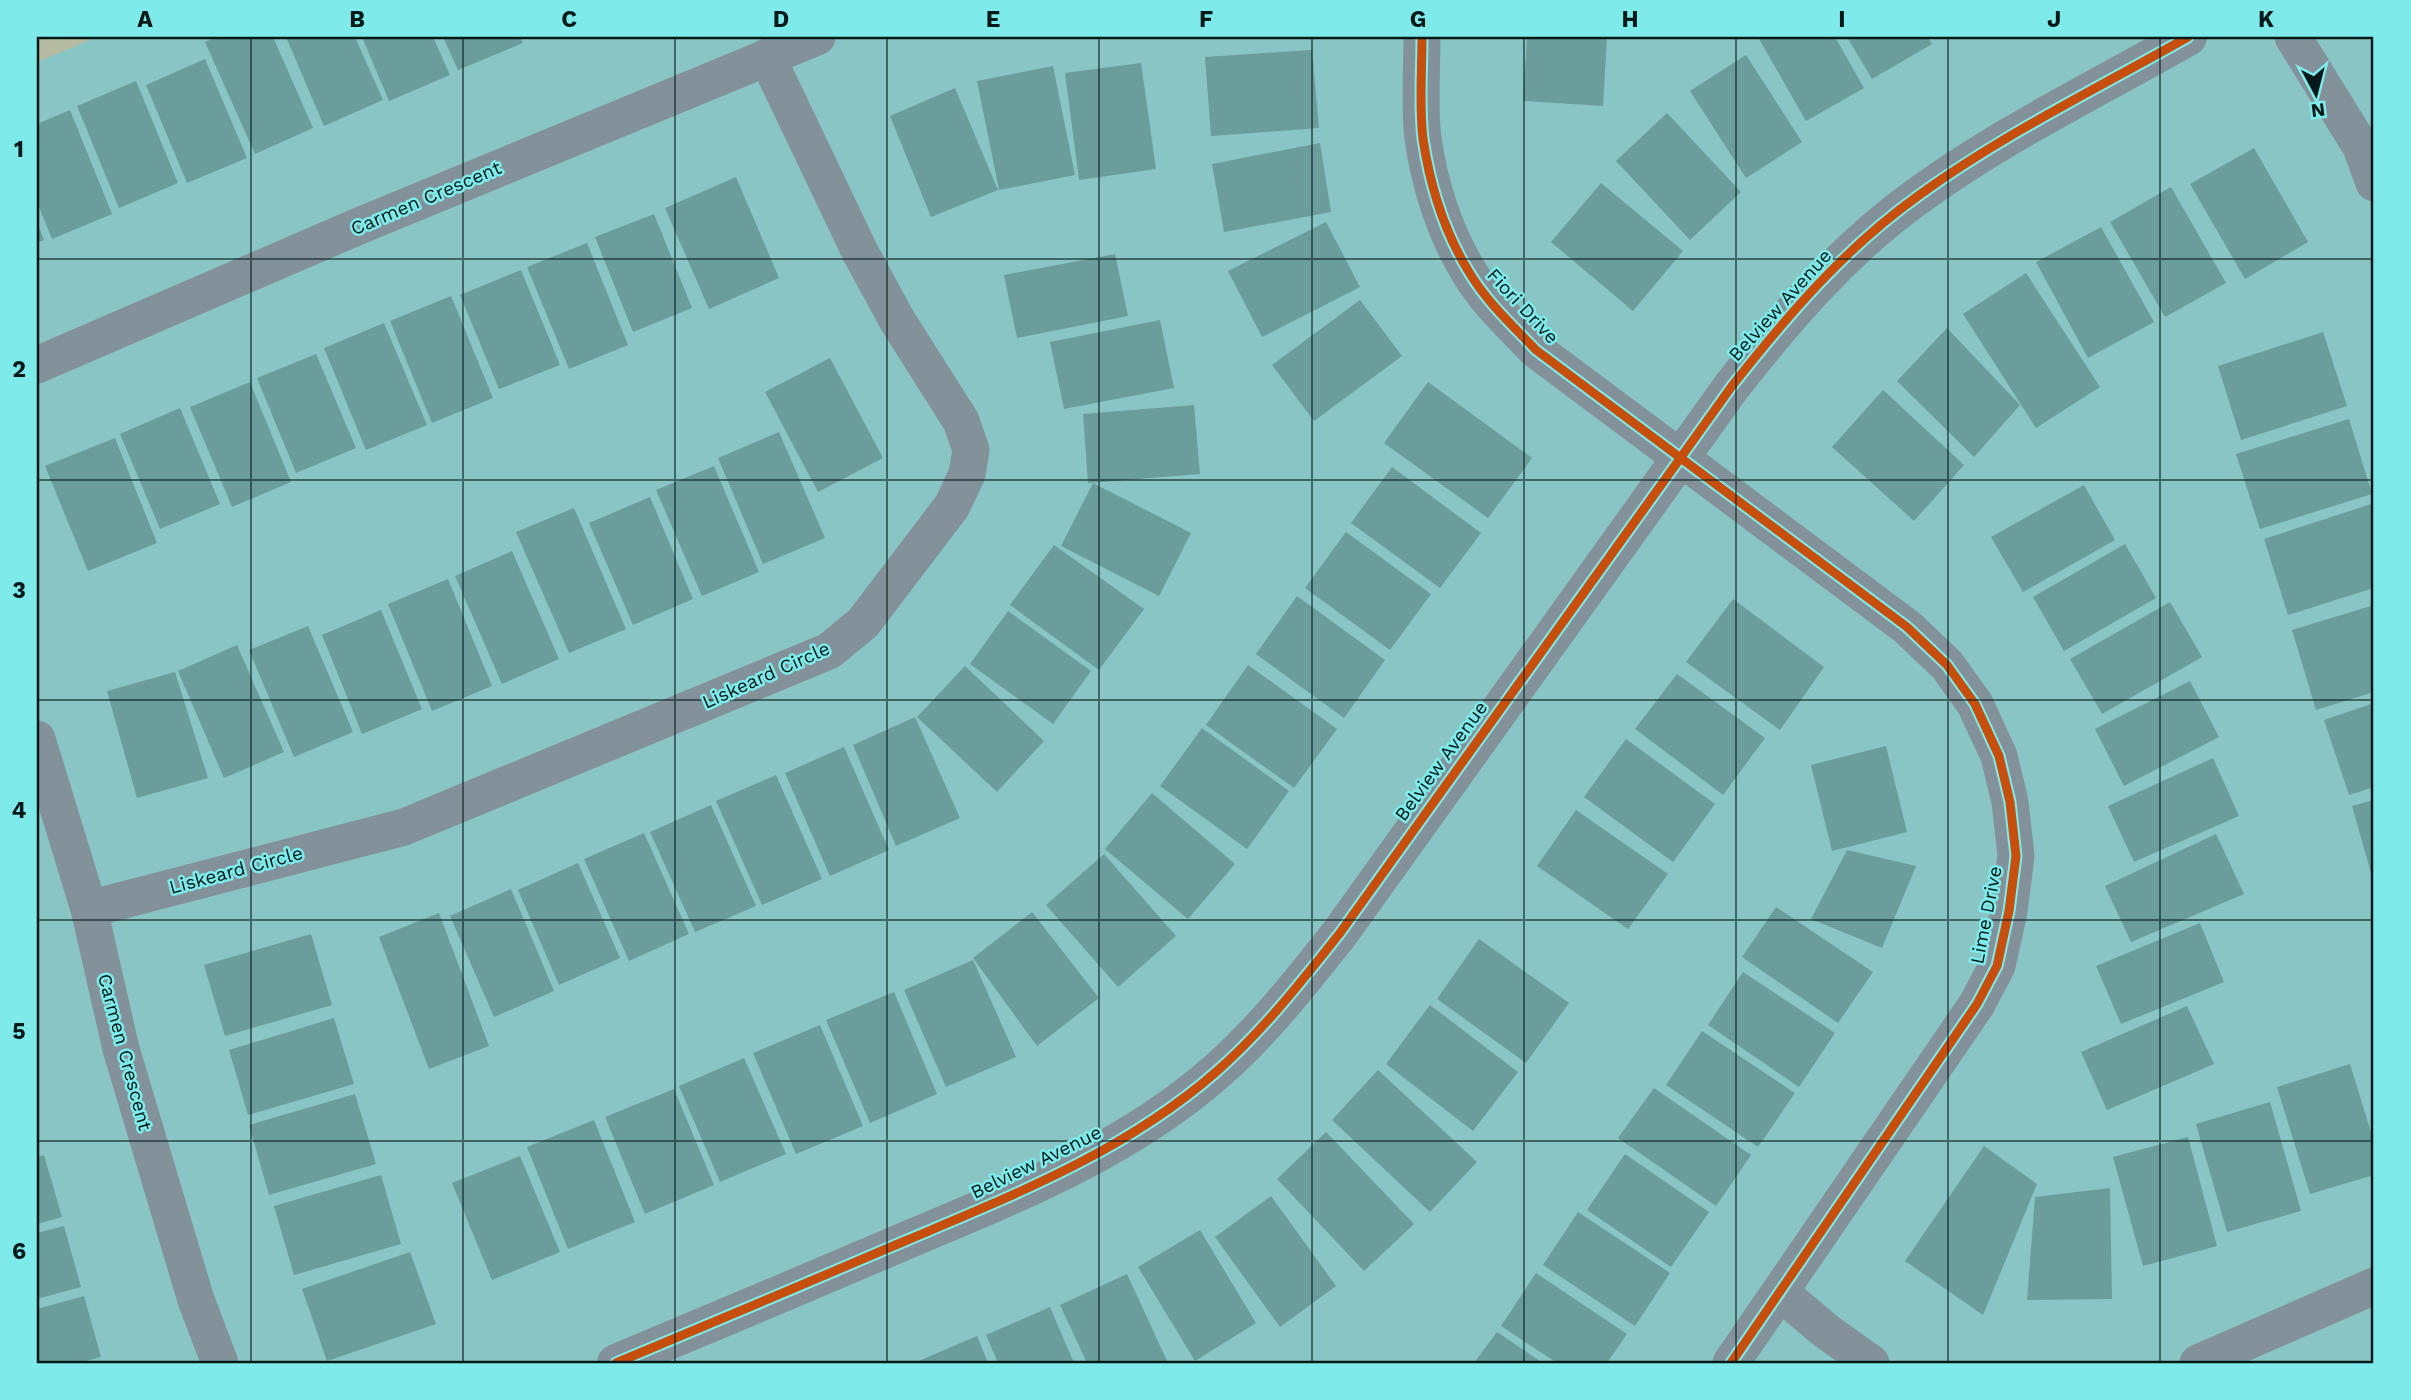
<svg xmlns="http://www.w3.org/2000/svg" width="2411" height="1400" font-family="'Work Sans',sans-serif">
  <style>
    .green { fill: #b6bca1 }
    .building { fill: #6b9d9c }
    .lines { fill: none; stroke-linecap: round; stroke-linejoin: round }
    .minor { stroke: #83929a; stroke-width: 37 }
    .tertiary { stroke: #83929a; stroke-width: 38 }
    .cycleway-casing { stroke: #7eebea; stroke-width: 13 }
    .cycleway { stroke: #c64f0e; stroke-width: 9 }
    .grid { fill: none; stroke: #021919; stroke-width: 2; stroke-opacity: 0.55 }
    .labels { text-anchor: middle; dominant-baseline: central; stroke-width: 5; stroke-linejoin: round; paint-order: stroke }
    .street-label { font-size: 19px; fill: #021919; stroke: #7eebea }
    .neatline { fill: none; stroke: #021919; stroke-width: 2.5 }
    .grid-label { font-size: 23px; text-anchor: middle; font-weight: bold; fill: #021919 }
  </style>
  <rect width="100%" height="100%" fill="#89c5c4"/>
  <!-- green -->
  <path class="green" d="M37,37H97L37,62Z"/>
  <!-- building -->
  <g class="building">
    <path d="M217,37H273L313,128L255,154L205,42Z"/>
    <path d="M286,37H355L383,100L324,126Z"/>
    <path d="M362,37H433L450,75L389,101Z"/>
    <path d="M443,37H520L523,43L458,70Z"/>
    <path d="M1527,37H1607L1603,106L1523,101Z"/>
    <path d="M1758,37H1835L1864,88L1806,121Z"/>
    <path d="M1847,37H1928L1932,44L1872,79Z"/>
    <path d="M1312,50L1319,128L1211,136L1205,57Z"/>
    <path d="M1746,55L1802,142L1746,178L1690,91Z"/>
    <path d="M205,59L247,158L187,183L146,85Z"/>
    <path d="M1141,63L1156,169L1079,180L1065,73Z"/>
    <path d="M1053,66L1075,175L999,190L977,81Z"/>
    <path d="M136,81L178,183L119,208L77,106Z"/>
    <path d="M955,88L998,190L931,217L890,116Z"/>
    <path d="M70,110L112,214L52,239L37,202V124Z"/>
    <path d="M1667,113L1741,192L1690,240L1616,161Z"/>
    <path d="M1320,143L1331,212L1224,232L1212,164Z"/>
    <path d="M2254,148L2308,242L2245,279L2190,184Z"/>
    <path d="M736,177L779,278L709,309L665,208Z"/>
    <path d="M1601,183L1683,251L1633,311L1551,242Z"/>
    <path d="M2171,187L2226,283L2165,317L2110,222Z"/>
    <path d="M654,214L692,308L633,332L595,237Z"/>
    <path d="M37,222L44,240L37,243Z"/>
    <path d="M1326,222L1360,287L1262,337L1228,271Z"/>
    <path d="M2101,227L2154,322L2088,358L2036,262Z"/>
    <path d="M587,243L628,345L569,369L527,267Z"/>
    <path d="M1115,254L1128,316L1017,338L1004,275Z"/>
    <path d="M521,270L560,365L499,389L460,295Z"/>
    <path d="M2026,273L2100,387L2036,428L1963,314Z"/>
    <path d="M451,296L493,398L432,423L390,321Z"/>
    <path d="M1360,300L1402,356L1314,421L1272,365Z"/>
    <path d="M1160,320L1174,388L1064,409L1050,342Z"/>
    <path d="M384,323L427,425L366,450L324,348Z"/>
    <path d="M1947,328L2020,405L1974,457L1897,381Z"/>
    <path d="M2323,332L2347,406L2241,440L2218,366Z"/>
    <path d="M316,354L356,448L296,473L257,378Z"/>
    <path d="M830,358L883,458L818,492L765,392Z"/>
    <path d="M250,382L291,482L232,507L190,407Z"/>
    <path d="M1428,382L1532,458L1488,518L1384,443Z"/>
    <path d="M1883,390L1964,465L1914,521L1832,447Z"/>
    <path d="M1194,405L1200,474L1088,483L1083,414Z"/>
    <path d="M180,408L220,504L160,529L120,434Z"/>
    <path d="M2349,419L2372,494L2260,529L2236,454Z"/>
    <path d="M779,432L825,538L763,564L718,458Z"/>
    <path d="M115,438L157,543L88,571L45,466Z"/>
    <path d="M714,466L759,572L702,596L656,490Z"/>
    <path d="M1392,467L1481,533L1440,588L1351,523Z"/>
    <path d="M1093,483L1191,533L1159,596L1061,546Z"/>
    <path d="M2084,485L2115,540L2023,592L1991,537Z"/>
    <path d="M650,497L693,599L633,625L589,523Z"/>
    <path d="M2374,503V588L2288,615L2264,539Z"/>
    <path d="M574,508L626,629L569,653L516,532Z"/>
    <path d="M1346,532L1431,594L1390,650L1305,588Z"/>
    <path d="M2125,544L2156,598L2064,651L2033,597Z"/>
    <path d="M1054,545L1144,609L1099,670L1010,605Z"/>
    <path d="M512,551L559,659L502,684L455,576Z"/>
    <path d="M448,579L492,686L432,711L388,604Z"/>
    <path d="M1297,596L1385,660L1344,718L1256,654Z"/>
    <path d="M1733,599L1824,667L1780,730L1686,662Z"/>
    <path d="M2170,602L2202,657L2102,714L2070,659Z"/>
    <path d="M2374,605V692L2316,710L2292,630Z"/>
    <path d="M381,610L422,709L362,734L322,635Z"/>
    <path d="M1008,611L1091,671L1053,724L970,664Z"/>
    <path d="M308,626L353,732L294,757L249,650Z"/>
    <path d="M237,645L284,752L224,778L178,671Z"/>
    <path d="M1248,665L1337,729L1294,788L1206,725Z"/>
    <path d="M965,666L1044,741L997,792L917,717Z"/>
    <path d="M175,672L208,778L137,798L107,691Z"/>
    <path d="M1677,674L1765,738L1723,795L1635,729Z"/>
    <path d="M2190,681L2219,737L2124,786L2095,729Z"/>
    <path d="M2374,703V787L2349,795L2324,720Z"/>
    <path d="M915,717L960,818L896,846L853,745Z"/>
    <path d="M1202,728L1289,791L1247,849L1160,786Z"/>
    <path d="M1626,739L1715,804L1673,862L1584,797Z"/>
    <path d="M1886,746L1907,832L1832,851L1811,765Z"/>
    <path d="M844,747L889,850L830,876L785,773Z"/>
    <path d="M2213,758L2239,816L2134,862L2108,806Z"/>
    <path d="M776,775L822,879L762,905L716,801Z"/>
    <path d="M1152,793L1235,864L1188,919L1105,849Z"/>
    <path d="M2374,800V872L2371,873L2352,806Z"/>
    <path d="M711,805L756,906L695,932L650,832Z"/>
    <path d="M1576,810L1668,874L1628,929L1537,866Z"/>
    <path d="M644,833L689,934L629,961L584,859Z"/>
    <path d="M2216,834L2244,894L2131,942L2105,886Z"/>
    <path d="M1847,850L1916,866L1882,948L1811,919Z"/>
    <path d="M1104,854L1176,936L1118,987L1046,905Z"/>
    <path d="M578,863L620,958L559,985L518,890Z"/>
    <path d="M511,889L554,991L494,1017L450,916Z"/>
    <path d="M1776,907L1873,972L1838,1023L1742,957Z"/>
    <path d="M1032,912L1099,998L1037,1046L973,958Z"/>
    <path d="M439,913L489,1046L429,1069L379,937Z"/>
    <path d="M2200,923L2224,982L2121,1024L2096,966Z"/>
    <path d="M311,934L332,1005L225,1036L204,965Z"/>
    <path d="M1479,939L1569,1003L1526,1063L1437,999Z"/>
    <path d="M973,960L1016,1057L946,1087L904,990Z"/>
    <path d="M1743,972L1835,1033L1799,1087L1708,1025Z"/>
    <path d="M894,992L937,1094L870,1123L826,1020Z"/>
    <path d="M1430,1005L1518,1072L1473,1131L1386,1064Z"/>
    <path d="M2187,1006L2214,1064L2107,1110L2081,1052Z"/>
    <path d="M334,1018L354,1084L248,1115L229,1050Z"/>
    <path d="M820,1025L863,1126L796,1154L753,1053Z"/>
    <path d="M1702,1031L1795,1093L1758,1147L1666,1085Z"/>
    <path d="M744,1058L786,1154L720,1182L679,1086Z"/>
    <path d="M2350,1064L2374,1142V1175L2310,1194L2277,1087Z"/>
    <path d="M1378,1070L1477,1162L1430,1212L1332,1120Z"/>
    <path d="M1654,1088L1751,1155L1716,1206L1618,1138Z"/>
    <path d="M674,1089L714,1185L645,1214L605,1117Z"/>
    <path d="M355,1094L376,1164L269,1195L249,1125Z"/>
    <path d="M2270,1102L2301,1211L2227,1232L2196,1124Z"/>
    <path d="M594,1120L635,1222L568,1249L527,1147Z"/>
    <path d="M1326,1132L1414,1224L1364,1271L1277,1179Z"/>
    <path d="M2188,1137L2217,1246L2143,1266L2113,1157Z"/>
    <path d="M1984,1146L2037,1184L1983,1315L1905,1261Z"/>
    <path d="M1625,1154L1709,1212L1671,1267L1587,1210Z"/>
    <path d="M44,1155L62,1217L37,1224V1157Z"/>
    <path d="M520,1156L560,1252L492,1280L452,1183Z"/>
    <path d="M381,1175L401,1244L294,1275L274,1206Z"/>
    <path d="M2110,1188L2112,1299L2027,1300L2035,1197Z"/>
    <path d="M1271,1196L1336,1286L1280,1327L1215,1237Z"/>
    <path d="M1578,1212L1670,1273L1635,1326L1543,1265Z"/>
    <path d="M64,1226L81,1287L37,1299V1233Z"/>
    <path d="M1200,1230L1256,1323L1195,1361L1138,1267Z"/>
    <path d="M410,1252L436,1324L327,1361L302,1289Z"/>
    <path d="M1536,1273L1627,1334L1607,1363H1557L1501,1326Z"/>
    <path d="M1127,1274L1168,1363H1087L1060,1305Z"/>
    <path d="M84,1296L101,1357L78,1363H37V1309Z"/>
    <path d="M1050,1307L1074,1363H998L986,1335Z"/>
    <path d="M1497,1332L1543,1363H1474Z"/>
    <path d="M977,1336L988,1363H914Z"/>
  </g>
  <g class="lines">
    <!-- minor -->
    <g class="minor">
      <path d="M1422,37C1422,70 1419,106 1423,139C1430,185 1445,233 1469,272C1486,301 1512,325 1536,350L1907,627L1947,665L1975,704L1999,756L2010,802L2016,856L2009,911L1997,966L1977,1004L1731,1363"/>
      <path d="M2293,37L2361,147L2374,183"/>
      <path d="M37,365L359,226L817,37"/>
      <path d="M37,739L89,909L121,1049L196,1300L220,1363"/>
      <path d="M89,909L404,827L829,651L863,623L952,506L967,474L971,450L961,421L897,320L860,252L767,57"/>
      <path d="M1781,1293L1826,1331L1871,1363"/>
      <path d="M2198,1363L2374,1286"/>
    </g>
    <!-- tertiary -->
    <path class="tertiary" d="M616,1363C712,1323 809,1282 905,1241C1014,1195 1126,1151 1216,1072C1263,1031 1301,982 1340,933L1732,386C1787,316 1845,248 1918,196C2002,135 2098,88 2188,37"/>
    <!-- cycleway casing -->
    <g class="cycleway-casing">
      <g id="cycleway">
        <path d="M1422,37C1422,70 1419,106 1423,139C1430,185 1445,233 1469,272C1486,301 1512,325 1536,350L1907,627L1947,665L1975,704L1999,756L2010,802L2016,856L2009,911L1997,966L1977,1004L1731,1363"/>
        <path d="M616,1363C712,1323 809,1282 905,1241C1014,1195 1126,1151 1216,1072C1263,1031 1301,982 1340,933L1732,386C1787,316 1845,248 1918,196C2002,135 2098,88 2188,37"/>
      </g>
    </g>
    <!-- cycleway -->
    <use href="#cycleway" class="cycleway"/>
  </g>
  <!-- grid -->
  <path class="grid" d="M251,37V1363M463,37V1363M675,37V1363M887,37V1363M1099,37V1363M1312,37V1363M1524,37V1363M1736,37V1363M1948,37V1363M2160,37V1363M37,259H2374M37,480H2374M37,700H2374M37,920H2374M37,1141H2374"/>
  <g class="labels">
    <!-- street labels -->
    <g class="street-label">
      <text transform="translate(426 198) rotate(-23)">Carmen Crescent</text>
      <text transform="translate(1780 305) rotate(-48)">Belview Avenue</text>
      <text transform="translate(1523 306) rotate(47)">Fiori Drive</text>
      <text transform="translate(766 675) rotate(-24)">Liskeard Circle</text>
      <text transform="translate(1441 761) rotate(-54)">Belview Avenue</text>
      <text transform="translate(236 870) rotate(-15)">Liskeard Circle</text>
      <text transform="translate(1986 915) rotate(-79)">Lime Drive</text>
      <text transform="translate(125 1052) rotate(75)">Carmen Crescent</text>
      <text transform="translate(1036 1162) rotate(-26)">Belview Avenue</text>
    </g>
  </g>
  <!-- border -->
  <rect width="2411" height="1400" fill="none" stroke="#7eebea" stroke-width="77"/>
  <!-- north arrow -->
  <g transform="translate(2316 94) rotate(173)" stroke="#7eebea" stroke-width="5" paint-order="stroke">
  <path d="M0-5L12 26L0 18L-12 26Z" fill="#021919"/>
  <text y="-10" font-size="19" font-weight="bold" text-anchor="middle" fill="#021919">N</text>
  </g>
  <rect x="38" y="38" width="2334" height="1324" class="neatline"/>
  <g class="grid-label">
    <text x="145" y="27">A</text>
    <text x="357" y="27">B</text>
    <text x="569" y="27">C</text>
    <text x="781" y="27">D</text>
    <text x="993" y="27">E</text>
    <text x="1206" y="27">F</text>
    <text x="1418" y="27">G</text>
    <text x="1630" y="27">H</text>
    <text x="1842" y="27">I</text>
    <text x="2054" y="27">J</text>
    <text x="2266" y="27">K</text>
    <text x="19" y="157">1</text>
    <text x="19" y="377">2</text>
    <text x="19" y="598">3</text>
    <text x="19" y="818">4</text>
    <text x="19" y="1039">5</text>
    <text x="19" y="1259">6</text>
  </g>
</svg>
